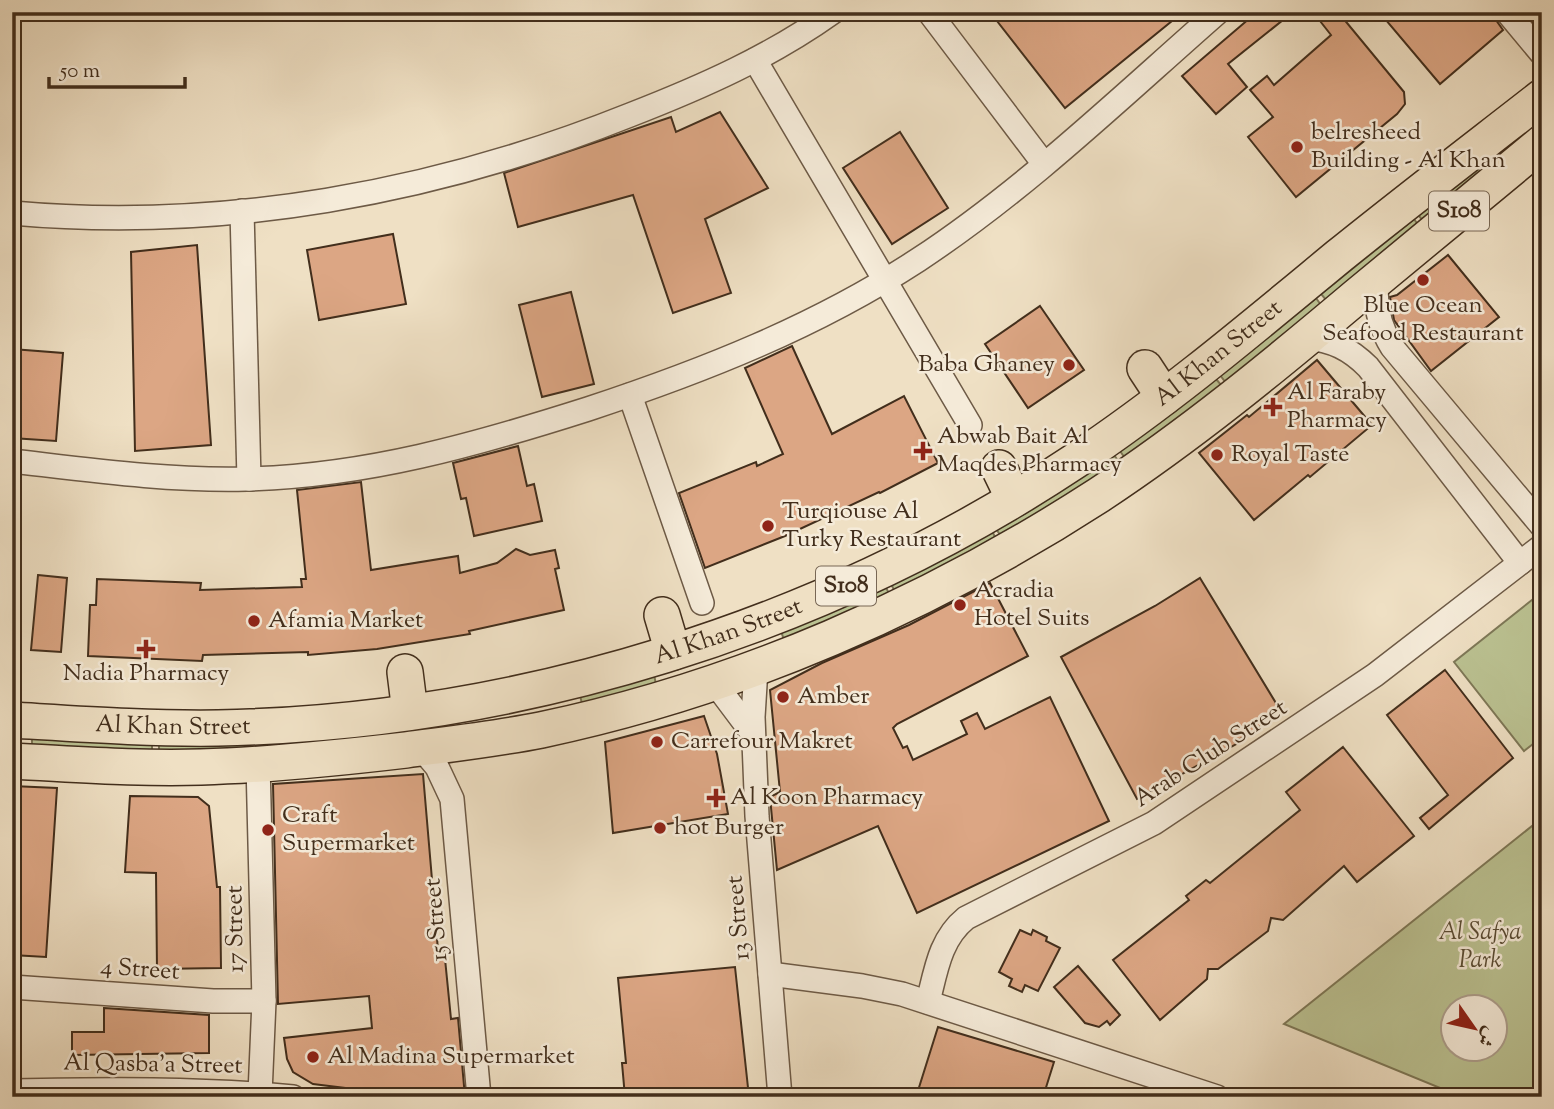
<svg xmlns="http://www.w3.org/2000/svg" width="1554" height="1109" font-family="'Sorts Mill Goudy',Amiri,serif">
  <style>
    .green { fill: #bbc292; stroke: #7e7857; stroke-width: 2; fill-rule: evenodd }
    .building { fill: #dca684; stroke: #422e1c; stroke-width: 2 }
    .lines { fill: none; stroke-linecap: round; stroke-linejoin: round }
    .street-casing { stroke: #6d5a46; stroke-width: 26 }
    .primary-casing { stroke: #422e1c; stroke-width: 38 }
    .street { stroke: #f5ebd9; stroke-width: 23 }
    .primary { stroke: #efe0c4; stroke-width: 35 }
    .poi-dot { fill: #8f2418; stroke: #f5ebd9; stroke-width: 2.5 }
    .labels { text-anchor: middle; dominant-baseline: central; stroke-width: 5; stroke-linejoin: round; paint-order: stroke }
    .shield { fill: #f5ebd9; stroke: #786755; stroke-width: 2 }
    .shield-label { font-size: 23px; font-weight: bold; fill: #422e1c }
    .poi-label { font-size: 24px; fill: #422e1c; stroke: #f5ebd9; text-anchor: start }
    .street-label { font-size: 24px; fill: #422e1c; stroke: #f5ebd9 }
    .park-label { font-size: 24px; font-style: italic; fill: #5a4c34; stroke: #f5ebd9 }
  </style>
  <rect width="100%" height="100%" fill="#efe0c4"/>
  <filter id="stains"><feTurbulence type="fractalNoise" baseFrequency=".00286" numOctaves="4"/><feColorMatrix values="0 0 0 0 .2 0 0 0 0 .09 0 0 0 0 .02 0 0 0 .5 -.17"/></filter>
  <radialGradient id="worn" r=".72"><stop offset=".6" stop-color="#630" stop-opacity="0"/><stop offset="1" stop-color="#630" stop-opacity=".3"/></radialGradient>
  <!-- green -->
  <g class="green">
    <path d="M1514,138L1520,146L1425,223L1418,215Z"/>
    <path d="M1414,219L1419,226L1327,301L1321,294Z"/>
    <path d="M1316,298L1321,305L1226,383L1220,375Z"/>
    <path d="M1216,379L1222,386L1125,458L1120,451Z"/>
    <path d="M1114,455L1119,462L1001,536L996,529Z"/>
    <path d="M992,531L996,539L895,592L891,584Z"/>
    <path d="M885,586L890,595L784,640L781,631Z"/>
    <path d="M1542,592V737L1524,751L1454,662Z"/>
    <path d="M654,675L656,684L582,704L580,695Z"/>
    <path d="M32,738L152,745V753L32,747Z"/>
    <path d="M249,743L250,750L159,753V745Z"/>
    <path d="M1542,818V1097H1462L1284,1024ZM1452,1007H1494V1050H1452Z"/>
  </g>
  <!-- building -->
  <g class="building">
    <path d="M990,12H1183L1065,108Z"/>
    <path d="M1257,12H1293L1228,64L1247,87L1216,114L1182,76Z"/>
    <path d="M1313,12H1338L1404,92L1405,104L1397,114L1296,197L1248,137L1273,117L1250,90L1267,76L1274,85L1331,35Z"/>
    <path d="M1394,12H1493L1496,20L1503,30L1440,84L1385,19Z"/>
    <path d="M720,112L768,188L705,219L731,293L673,313L633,195L518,227L504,173L671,117L676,132Z"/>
    <path d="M900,132L948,208L892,244L843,168Z"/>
    <path d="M393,234L406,304L319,320L307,250Z"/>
    <path d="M197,245L211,445L135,451L131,252Z"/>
    <path d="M1448,255L1499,317L1431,371L1394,320L1390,297L1397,295Z"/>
    <path d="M571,292L594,384L542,397L519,305Z"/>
    <path d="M1040,306L1084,370L1028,408L985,344Z"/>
    <path d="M792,346L832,434L904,396L938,463L880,493L879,492L785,536L705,568L679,493L756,462L757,466L783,454L745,368Z"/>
    <path d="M12,349L63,353L56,441L12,438Z"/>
    <path d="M1317,360L1372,425L1310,477L1308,475L1254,520L1199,453L1247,415L1249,417Z"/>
    <path d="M518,446L527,486L534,484L542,521L474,536L466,498L461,499L453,463Z"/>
    <path d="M361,482L371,570L458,556L460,573L497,563L516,549L530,555L555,550L559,568L555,569L564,610L469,631L470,634L377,649L308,655V652L203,655L202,661L88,656L90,605H96L97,579L201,583L200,590L302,587L301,579H306L297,490Z"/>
    <path d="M38,575L67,578L61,652L31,650Z"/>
    <path d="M1200,578L1282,713L1237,741L1238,743L1137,799L1061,657L1155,606Z"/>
    <path d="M990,583L1028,656L897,724L893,728L903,748L907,746L913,760L967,734L961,721L977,713L985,729L1050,697L1109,821L917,913L878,826L777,870L770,797L780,792L770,690L822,663L909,625Z"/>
    <path d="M1445,670L1513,758L1429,829L1420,818L1448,795L1387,715Z"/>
    <path d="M704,716L717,754L728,814L613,833L605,742Z"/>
    <path d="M1343,747L1414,836L1357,882L1344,866L1283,920L1271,918L1268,931L1218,969H1208L1207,979L1160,1020L1113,960L1189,900L1186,896L1206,880L1210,883L1300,810L1286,792Z"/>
    <path d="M423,774L438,950L444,949L451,1019L458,1018L465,1097H419L313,1084L293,1072L287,1059L284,1038L372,1028L369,996L278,1004L273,784Z"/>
    <path d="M12,786L57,788L46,957L12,955Z"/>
    <path d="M130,796L198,797L209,806L217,887H220L221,968L157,969L156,873L125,872Z"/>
    <path d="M1020,930L1031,935L1033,930L1047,937L1046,941L1060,948L1038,991L1025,985L1022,992L1009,986L1012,979L999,972Z"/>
    <path d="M1078,966L1120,1015L1110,1025L1107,1021L1099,1027L1085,1023L1054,987Z"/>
    <path d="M735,967L749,1097H625L622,1063H626L618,978Z"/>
    <path d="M104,1008L209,1015V1053L72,1055V1032H104Z"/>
    <path d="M938,1027L1054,1062L1043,1097H916Z"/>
  </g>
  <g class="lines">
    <!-- street casing -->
    <g class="street-casing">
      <g id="street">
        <path d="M929,12L1044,164"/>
        <path d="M1507,12L1542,54"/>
        <path d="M755,60L970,425"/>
        <path d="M242,211L249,479"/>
        <path d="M12,213C223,232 435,193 630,115C702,87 770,57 833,12"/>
        <path d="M1377,280C1374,305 1379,326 1392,347L1542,526"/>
        <path d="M1307,338C1332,340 1350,349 1368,367L1520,563"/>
        <path d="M630,395L702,603"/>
        <path d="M12,461C90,470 168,481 247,479C366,476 475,445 588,409C703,371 815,327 918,260C1026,189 1121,97 1218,12"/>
        <path d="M756,668L753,717L757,816L780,1097"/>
        <path d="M714,682L753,734"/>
        <path d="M421,748L437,767L452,799L479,1097"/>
        <path d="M258,764L264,1001L260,1094"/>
        <path d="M770,974L862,986L902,994L1217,1097"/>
        <path d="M12,987L213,1001H264"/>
        <path d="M928,1002C936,970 940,939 966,918L1154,823L1375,675L1542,546"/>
        <path d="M13,1097L12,1091C106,1089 199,1088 293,1097"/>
      </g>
    </g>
    <!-- primary casing -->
    <g class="primary-casing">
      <g id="primary">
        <path d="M1145,368L1164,397"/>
        <path d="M999,468L1014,499"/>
        <path d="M662,615L673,652"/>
        <path d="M405,672L410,712"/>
        <path id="s1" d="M12,720C80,724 150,729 218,728C520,722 823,628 1075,461C1168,399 1253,327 1339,256C1406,202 1474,150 1542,97"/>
        <path d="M12,761C75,764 138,769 201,767C269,765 338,758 406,750C451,744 496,739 541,730C740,688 929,605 1099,495C1190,435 1274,366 1357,296C1419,245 1480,194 1542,143"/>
      </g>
    </g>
    <!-- street -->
    <use href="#street" class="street"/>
    <!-- primary -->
    <use href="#primary" class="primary"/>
  </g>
  <!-- markers -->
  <g class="poi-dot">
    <circle cx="1297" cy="147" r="7"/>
    <circle cx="1423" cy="280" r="7"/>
    <circle cx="1069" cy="365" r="7"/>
    <path d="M1269.5 396.5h7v7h7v7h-7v7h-7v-7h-7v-7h7z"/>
    <path d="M919.5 440.5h7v7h7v7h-7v7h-7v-7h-7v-7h7z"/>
    <circle cx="1217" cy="455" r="7"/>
    <circle cx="768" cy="526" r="7"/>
    <circle cx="960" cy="605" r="7"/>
    <circle cx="254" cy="621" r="7"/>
    <path d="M142.5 638.5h7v7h7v7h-7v7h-7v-7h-7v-7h7z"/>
    <circle cx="783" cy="697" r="7"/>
    <circle cx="657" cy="742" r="7"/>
    <path d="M712.5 787.5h7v7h7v7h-7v7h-7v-7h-7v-7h7z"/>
    <circle cx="660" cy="828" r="7"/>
    <circle cx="268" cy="830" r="7"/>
    <circle cx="313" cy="1057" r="7"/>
  </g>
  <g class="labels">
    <!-- shield labels -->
    <g class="shield">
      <rect x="1429" y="191.5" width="60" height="39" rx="5"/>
      <rect x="816" y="566.5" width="60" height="39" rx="5"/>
    </g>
    <g class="shield-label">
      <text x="1459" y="211">S108</text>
      <text x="846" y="586">S108</text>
    </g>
    <!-- poi labels -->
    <g class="poi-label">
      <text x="1311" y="133">belresheed<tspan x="1311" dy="28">Building - Al Khan</tspan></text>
      <text x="1423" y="306" text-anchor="middle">Blue Ocean<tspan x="1423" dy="28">Seafood Restaurant</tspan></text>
      <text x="1055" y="365" text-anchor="end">Baba Ghaney</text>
      <text x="1287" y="393">Al Faraby<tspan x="1287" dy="28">Pharmacy</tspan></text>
      <text x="937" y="437">Abwab Bait Al<tspan x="937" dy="28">Maqdes Pharmacy</tspan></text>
      <text x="1231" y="455">Royal Taste</text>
      <text x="782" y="512">Turqiouse Al<tspan x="782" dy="28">Turky Restaurant</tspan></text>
      <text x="974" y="591">Acradia<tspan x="974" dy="28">Hotel Suits</tspan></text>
      <text x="268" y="621">Afamia Market</text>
      <text x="146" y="674" text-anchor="middle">Nadia Pharmacy</text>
      <text x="797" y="697">Amber</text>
      <text x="671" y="742">Carrefour Makret</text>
      <text x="730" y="798">Al Koon Pharmacy</text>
      <text x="282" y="816">Craft<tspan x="282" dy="28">Supermarket</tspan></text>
      <text x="674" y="828">hot Burger</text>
      <text x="327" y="1057">Al Madina Supermarket</text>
    </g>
    <!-- street labels -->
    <g class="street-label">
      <text stroke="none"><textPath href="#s1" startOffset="1295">Al Khan Street</textPath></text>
      <text stroke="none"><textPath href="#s1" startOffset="728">Al Khan Street</textPath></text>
      <text stroke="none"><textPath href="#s1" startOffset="161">Al Khan Street</textPath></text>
      <text transform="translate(1211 754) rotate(-33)">Arab Club Street</text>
      <text transform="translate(739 918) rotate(-95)">13 Street</text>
      <text transform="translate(437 920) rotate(-95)">15 Street</text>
      <text transform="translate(236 929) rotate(-91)">17 Street</text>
      <text transform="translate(140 970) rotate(4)">4 Street</text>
      <text transform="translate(153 1065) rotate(1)">Al Qasba'a Street</text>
    </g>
    <!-- park labels -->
    <g class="park-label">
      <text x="1480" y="933">Al Safya<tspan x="1480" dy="28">Park</tspan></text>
    </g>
  </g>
  <!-- margin -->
  <rect width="1554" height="1109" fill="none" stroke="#efe0c4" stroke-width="42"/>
  <rect x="14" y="14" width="1526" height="1081" fill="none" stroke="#422e1c" stroke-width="3.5"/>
  <rect x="21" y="21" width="1512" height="1067" fill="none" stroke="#422e1c" stroke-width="2"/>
  <!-- north arrow -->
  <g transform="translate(1474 1028) rotate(124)"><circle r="33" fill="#f5ebd9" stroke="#ad9f8d" stroke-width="2"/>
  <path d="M0-5L12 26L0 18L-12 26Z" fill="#8f2418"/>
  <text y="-10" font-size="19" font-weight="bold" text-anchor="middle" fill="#422e1c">ش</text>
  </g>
  <!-- scale -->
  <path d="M49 77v10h136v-10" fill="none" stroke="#422e1c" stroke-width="3.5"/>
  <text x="60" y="77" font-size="21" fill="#422e1c" stroke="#f5ebd9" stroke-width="5" paint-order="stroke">50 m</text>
  <rect width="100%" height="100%" filter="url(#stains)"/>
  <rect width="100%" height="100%" fill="url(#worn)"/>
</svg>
